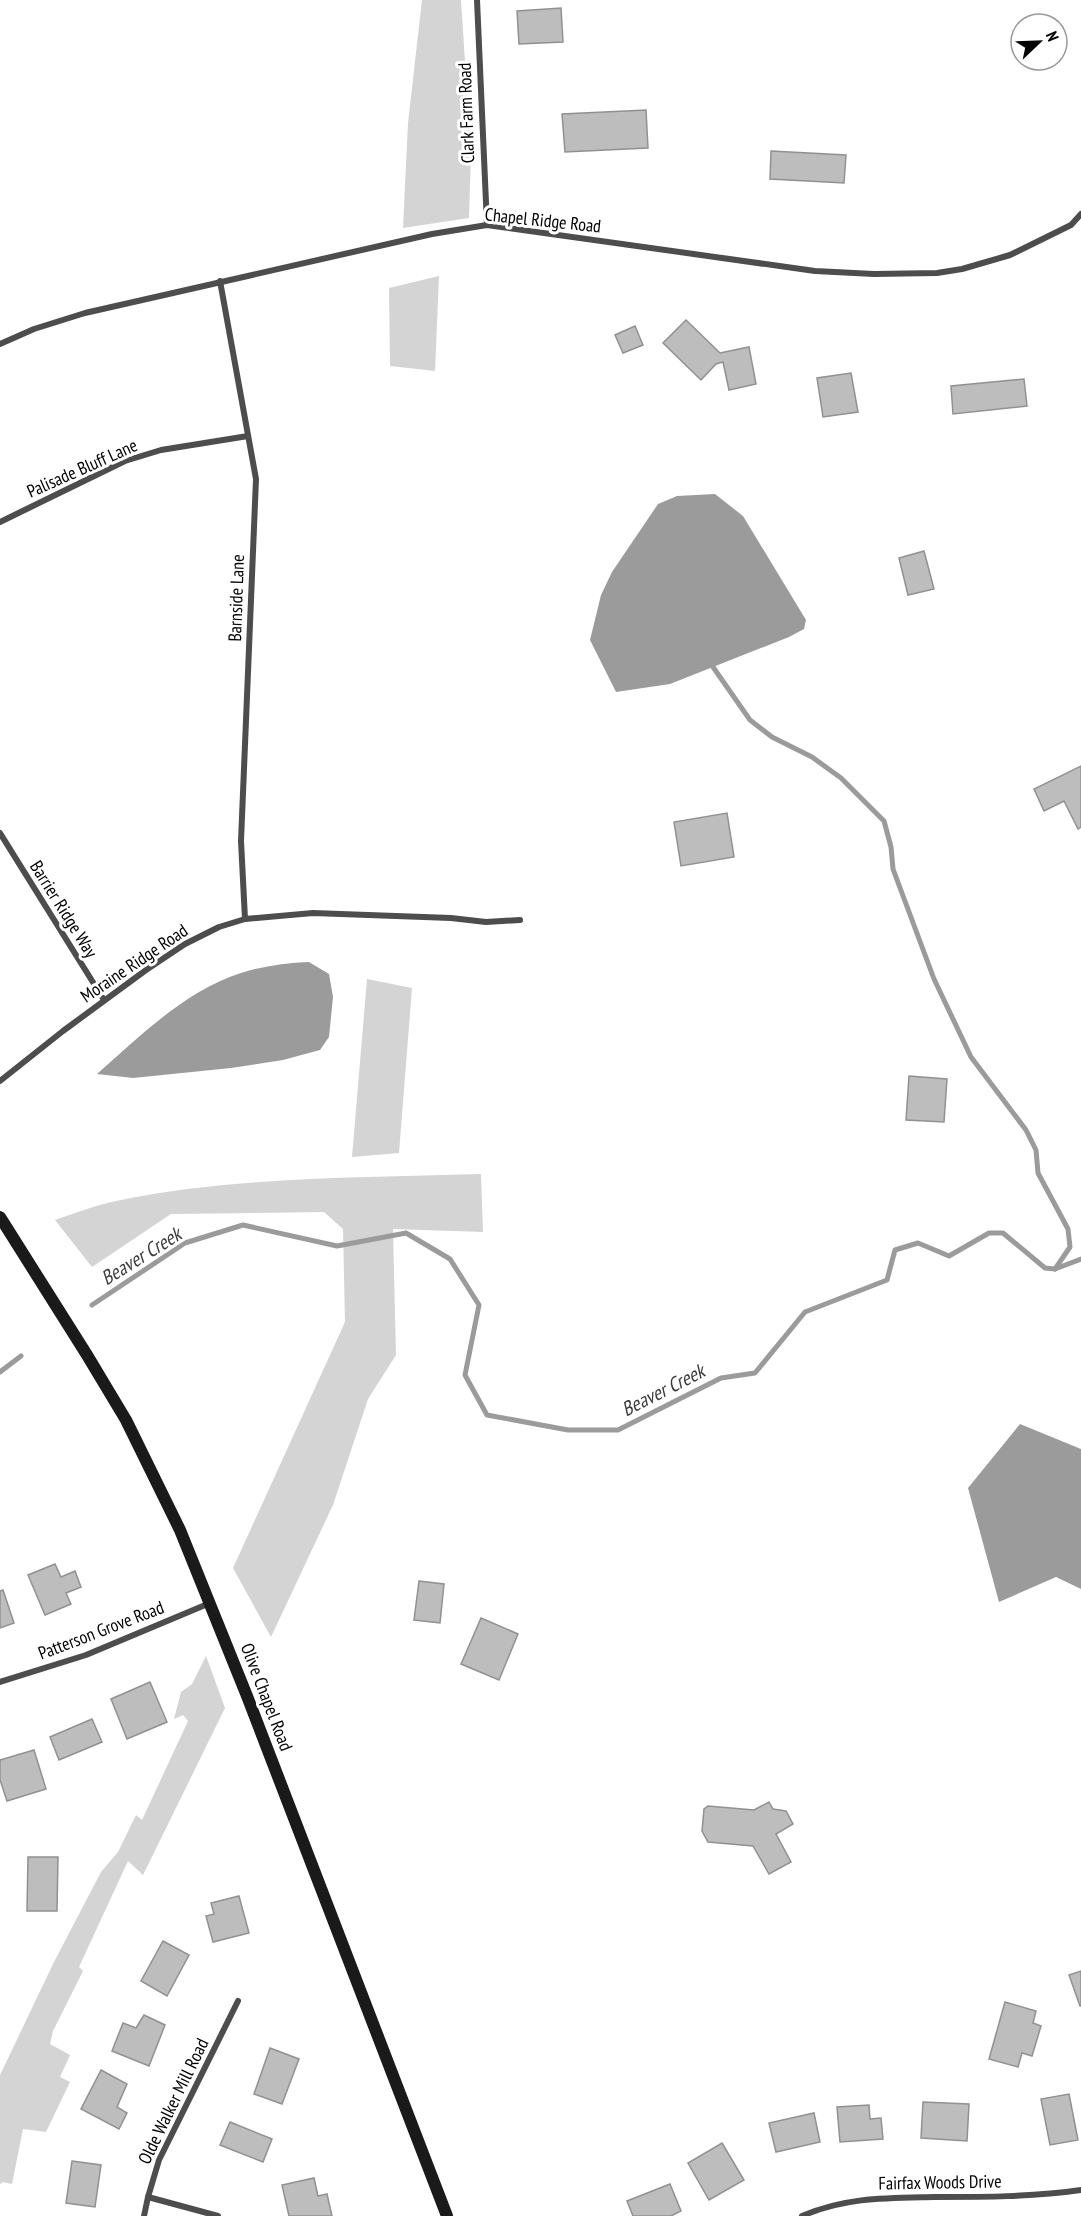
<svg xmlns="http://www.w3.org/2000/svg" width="1081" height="2216" font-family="'PT Sans Narrow',sans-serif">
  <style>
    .green { fill: #d4d4d4 }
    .water { fill: #9b9b9b }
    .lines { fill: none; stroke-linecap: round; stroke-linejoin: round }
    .stream { stroke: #9b9b9b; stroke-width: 5 }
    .building { fill: #bdbdbd; stroke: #919191; stroke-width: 1.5 }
    .minor { stroke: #4d4d4d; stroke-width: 6 }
    .secondary { stroke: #1a1a1a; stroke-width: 12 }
    .labels { text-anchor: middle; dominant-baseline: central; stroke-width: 6; stroke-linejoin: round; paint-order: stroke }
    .street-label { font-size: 18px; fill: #000; stroke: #fff }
    .water-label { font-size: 20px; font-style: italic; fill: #3c3c3c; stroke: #fff }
  </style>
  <rect width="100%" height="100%" fill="#fff"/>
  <!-- green -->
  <g class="green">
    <path d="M422,0H461L471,153L469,218L403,228L408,123Z"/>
    <path d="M439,276L435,371L390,366L389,288Z"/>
    <path d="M367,979L412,988L399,1153L352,1157Z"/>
    <path d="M481,1174L483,1232L393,1229L396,1355L368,1399L333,1505L271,1637L233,1568L345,1322L343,1229L324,1212L171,1214L92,1267L55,1220C75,1213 96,1205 116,1201C236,1176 360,1178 481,1174Z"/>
    <path d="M206,1656L225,1708L143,1875L128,1861L79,1967L83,1971L53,2031L50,2044L70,2055L60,2077L70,2082L46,2132L23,2129L12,2184L3,2182L0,2184V2075L54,1962L101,1872L118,1852L136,1815L142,1820L188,1721L183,1715L174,1719L181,1692L192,1684Z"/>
  </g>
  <!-- water -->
  <g class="water">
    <path d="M715,494L743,516L806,620L804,629L789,637L670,684L616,692L590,640L601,595L612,572L658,504L677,496Z"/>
    <path d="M309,962L329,974L333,997L329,1037L320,1050L283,1060L231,1068L133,1078L97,1074C140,1036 185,991 241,973C263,966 286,963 309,962Z"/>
    <path d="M1020,1424L1081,1449V1589L1056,1577L999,1602L968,1488Z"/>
  </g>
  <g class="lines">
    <!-- stream -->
    <g class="stream">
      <path d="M713,667L750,720L772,737L812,757L841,778L884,821L891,847L893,869L934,979L971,1057L1026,1130L1036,1150L1038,1173L1068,1229L1070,1247L1055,1269"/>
      <path d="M92,1305L185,1243L243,1225L337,1246L406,1233L450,1259L479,1305L465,1375L487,1415L568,1430H618L721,1378L755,1373L805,1312L887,1280L895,1250L918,1243L949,1256L989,1233H1003L1045,1268L1055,1269L1081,1259"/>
      <path d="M0,1372L21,1356"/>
    </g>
  </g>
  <!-- building -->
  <g class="building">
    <path d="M561,8L563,42L519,44L517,11Z"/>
    <path d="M646,110L648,148L565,152L562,114Z"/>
    <path d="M771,151L846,155L844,183L770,179Z"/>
    <path d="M686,320L720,353L749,347L756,384L729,390L723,362L716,364L701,380L663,343Z"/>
    <path d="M635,326L643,345L623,353L615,335Z"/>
    <path d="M851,373L858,412L823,417L817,378Z"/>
    <path d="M1024,379L1027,406L953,414L951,386Z"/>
    <path d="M924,551L934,589L908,595L899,558Z"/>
    <path d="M1081,766V827L1078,829L1064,801L1044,811L1034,789Z"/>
    <path d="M727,813L734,857L681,866L674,822Z"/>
    <path d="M909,1076L947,1079L944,1122L906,1120Z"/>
    <path d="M55,1564L61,1577L75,1571L81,1587L66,1593L71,1604L45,1615L28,1575Z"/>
    <path d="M419,1581L444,1584L440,1623L414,1620Z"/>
    <path d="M3,1590L14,1623L0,1628V1591Z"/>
    <path d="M481,1618L518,1634L499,1680L461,1664Z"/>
    <path d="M150,1682L167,1722L127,1739L111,1699Z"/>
    <path d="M92,1719L102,1742L59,1760L50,1737Z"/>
    <path d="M34,1750L46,1789L7,1801L0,1780V1760Z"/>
    <path d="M769,1802L773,1809L786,1811L793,1824L776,1834L791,1862L769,1874L753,1846L708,1842L702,1831L704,1809L708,1806L754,1810Z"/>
    <path d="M28,1857H58L57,1911H27Z"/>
    <path d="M239,1896L249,1933L213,1942L206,1916L214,1914L211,1903Z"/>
    <path d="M163,1941L189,1955L167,1996L141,1981Z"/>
    <path d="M1081,1971V2006H1080L1069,1975Z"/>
    <path d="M1005,2002L1036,2011L1033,2023L1041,2026L1032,2056L1022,2053L1018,2067L989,2059Z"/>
    <path d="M144,2015L165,2025L149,2066L112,2051L123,2023L136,2028Z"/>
    <path d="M270,2048L299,2059L282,2104L254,2094Z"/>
    <path d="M101,2070L127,2084L117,2107L127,2113L119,2129L81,2109Z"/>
    <path d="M1069,2094L1078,2140L1050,2145L1041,2099Z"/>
    <path d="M923,2102L969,2104L967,2141L921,2138Z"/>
    <path d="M869,2105L870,2119L881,2118L883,2139L840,2142L837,2107Z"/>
    <path d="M814,2113L820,2142L776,2152L769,2123Z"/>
    <path d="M230,2122L272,2139L263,2162L220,2145Z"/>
    <path d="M722,2143L744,2180L709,2200L688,2163Z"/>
    <path d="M72,2161L101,2165L95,2207L66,2203Z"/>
    <path d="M314,2178L318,2196L327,2194L332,2216H289L282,2185Z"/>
    <path d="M670,2184L681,2211L671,2216H633L627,2201Z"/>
  </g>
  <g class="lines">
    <!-- minor -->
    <g class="minor">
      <path d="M477,0L487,225"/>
      <path d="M220,281L256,479L241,841L245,919"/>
      <path d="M0,344L34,329L85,313L432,234L487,225L815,271L874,274L937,273L962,269L1010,255L1071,225L1081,214"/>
      <path d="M0,522L125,461L161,450L248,436"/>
      <path d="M0,833L104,1000"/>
      <path d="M0,1081L63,1031L146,970L185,944L219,927L245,919L313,913L451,918L486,922L520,920"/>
      <path d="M0,1682L86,1655L210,1603"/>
      <path d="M148,2197L218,2216"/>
      <path d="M144,2216L148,2197L159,2160L238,2001"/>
      <path d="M802,2216C846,2197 887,2198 934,2197C983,2197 1032,2197 1081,2190"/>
    </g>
    <!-- secondary -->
    <path class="secondary" d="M0,1217L87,1355L126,1420L180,1530L247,1696L447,2216"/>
  </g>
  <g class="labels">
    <!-- street labels -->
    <g class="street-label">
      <text transform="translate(466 113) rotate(-92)">Clark Farm Road</text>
      <text transform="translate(543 220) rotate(6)">Chapel Ridge Road</text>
      <text transform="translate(82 468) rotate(-24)">Palisade Bluff Lane</text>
      <text transform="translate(236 598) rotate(-88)">Barnside Lane</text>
      <text transform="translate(64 909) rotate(58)">Barrier Ridge Way</text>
      <text transform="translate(134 963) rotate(-34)">Moraine Ridge Road</text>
      <text transform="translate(101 1630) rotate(-21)">Patterson Grove Road</text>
      <text transform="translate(267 1697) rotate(69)">Olive Chapel Road</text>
      <text transform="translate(173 2101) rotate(-64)">Olde Walker Mill Road</text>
      <text transform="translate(940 2182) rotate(-1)">Fairfax Woods Drive</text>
    </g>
    <!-- water labels -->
    <g class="water-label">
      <text transform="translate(141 1256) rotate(-32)">Beaver Creek</text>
      <text transform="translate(663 1390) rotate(-27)">Beaver Creek</text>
    </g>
  </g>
  <!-- north arrow -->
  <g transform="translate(1039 42) rotate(67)"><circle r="28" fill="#ffffff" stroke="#999999" stroke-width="1.5"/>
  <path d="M0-4.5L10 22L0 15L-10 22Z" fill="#000000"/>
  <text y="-9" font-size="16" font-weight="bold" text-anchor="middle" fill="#000000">N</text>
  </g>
</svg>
